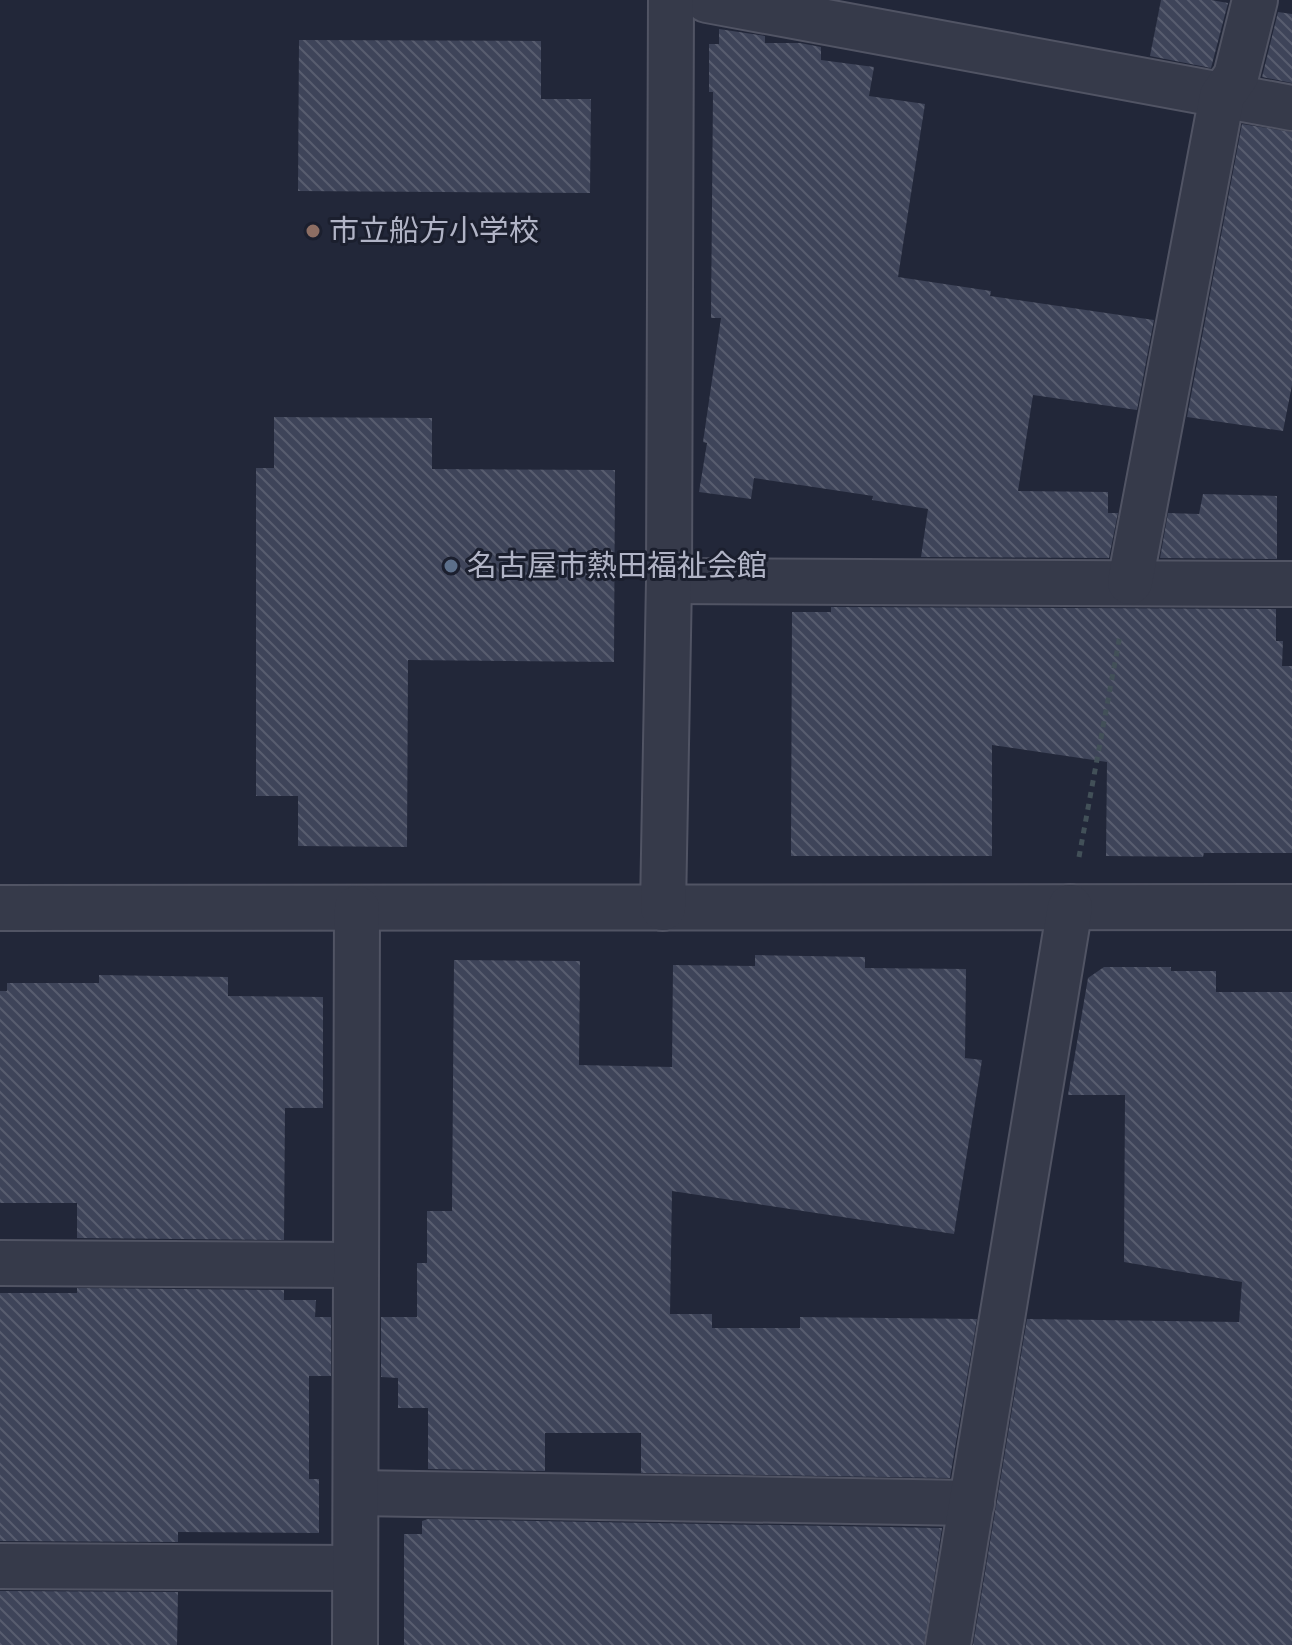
<svg xmlns="http://www.w3.org/2000/svg" width="1292" height="1645" font-family="Karla,'Noto Sans JP',sans-serif">
  <style>
    .building { fill: url(#building-back-hatch) }
    .lines { fill: none; stroke-linecap: round; stroke-linejoin: round }
    .minor-casing { stroke: #515464; stroke-width: 48 }
    .path { stroke: #425058; stroke-width: 5; stroke-dasharray: 6 6; stroke-linecap: butt }
    .minor { stroke: #363a4a; stroke-width: 44 }
    .education-dot { fill: #8d6e63; stroke: #1b1f2e; stroke-width: 3 }
    .service-dot { fill: #5c6f8a; stroke: #1b1f2e; stroke-width: 3 }
    .labels { text-anchor: middle; dominant-baseline: central; stroke-width: 6; stroke-linejoin: round; paint-order: stroke }
    .poi-label { font-size: 30px; fill: #b1b4c6; stroke: #1b1f2e; text-anchor: start }
  </style>
  <defs>
    <pattern id="building-back-hatch" width="6" height="6" patternUnits="userSpaceOnUse" patternTransform="scale(2)"><rect width="6" height="6" fill="#3e4459"/><path d="M-1 5l2 2M0 0l6 6M5-1l2 2" fill="none" stroke="#585d6f"/></pattern>
  </defs>
  <rect width="100%" height="100%" fill="#222739"/>
  <!-- building -->
  <g class="building">
    <path d="M1161,0H1211L1228,3L1211,68L1150,56Z"/>
    <path d="M1278,12L1292,14V83L1262,77Z"/>
    <path d="M719,29L765,36V43H800L821,47V60L874,67L869,96L925,104L898,277L991,291L990,296L1154,320L1137,410L1033,395L1018,491L1108,492V513H1118L1109,558L921,557L928,509L872,500L873,496L754,478L751,499L699,492L707,443L703,442L721,318H711L713,92H709V44H719Z"/>
    <path d="M299,40L541,41V99H591L590,193L298,191Z"/>
    <path d="M1242,124L1292,132V385L1283,431L1187,417Z"/>
    <path d="M274,417L432,418V469L615,470L614,662L408,660L407,847L298,846V796H256V468H274Z"/>
    <path d="M1203,494L1277,496V559L1160,558L1168,513L1199,514Z"/>
    <path d="M831,607L1276,609V641H1283L1282,666H1292V853H1204L1203,857L1106,856L1107,762L992,745V856H791L792,612H831Z"/>
    <path d="M755,955L865,957V968L966,969L965,1058L982,1060L954,1234L672,1191L670,1314H712V1328H800V1317L977,1319L950,1478L641,1473V1433H545V1471L428,1469V1408H398V1378L381,1377V1317H417V1263H427V1211H452L454,960L580,961L579,1065L672,1067L673,965L755,966Z"/>
    <path d="M1104,967H1171V971H1216V992H1292V1645H973L1027,1319L1239,1322L1242,1282L1124,1262L1125,1095H1068L1088,978Z"/>
    <path d="M99,975L228,977V996L323,997V1108H285L284,1240L77,1238V1203H0V991H7V983H99Z"/>
    <path d="M77,1288L284,1290V1300H316L315,1317H331V1376H309V1479H319V1533L178,1532V1542L0,1541V1293H77Z"/>
    <path d="M428,1519L942,1528L924,1645H404V1534H422V1521Z"/>
    <path d="M0,1591L178,1592L177,1645H0Z"/>
  </g>
  <g class="lines">
    <!-- minor casing -->
    <g class="minor-casing">
      <g id="minor">
        <path d="M707,0L1292,108"/>
        <path d="M669,581L1292,584"/>
        <path d="M1130,582L1222,96L1236,76L1255,0"/>
        <path d="M0,908L1292,907"/>
        <path d="M663,908L669,581L671,0"/>
        <path d="M0,1263L356,1265"/>
        <path d="M356,1493L972,1503"/>
        <path d="M0,1566L355,1568"/>
        <path d="M355,1645L357,908"/>
        <path d="M948,1645L1070,907"/>
      </g>
    </g>
    <!-- path -->
    <path class="path" d="M1079,857L1120,635"/>
    <!-- minor -->
    <use href="#minor" class="minor"/>
  </g>
  <!-- markers -->
  <circle class="education-dot" cx="313" cy="231" r="8"/>
  <circle class="service-dot" cx="451" cy="566" r="8"/>
  <g class="labels">
    <!-- poi labels -->
    <g class="poi-label">
      <text x="329" y="231">市立船方小学校</text>
      <text x="467" y="566">名古屋市熱田福祉会館</text>
    </g>
  </g>
</svg>
